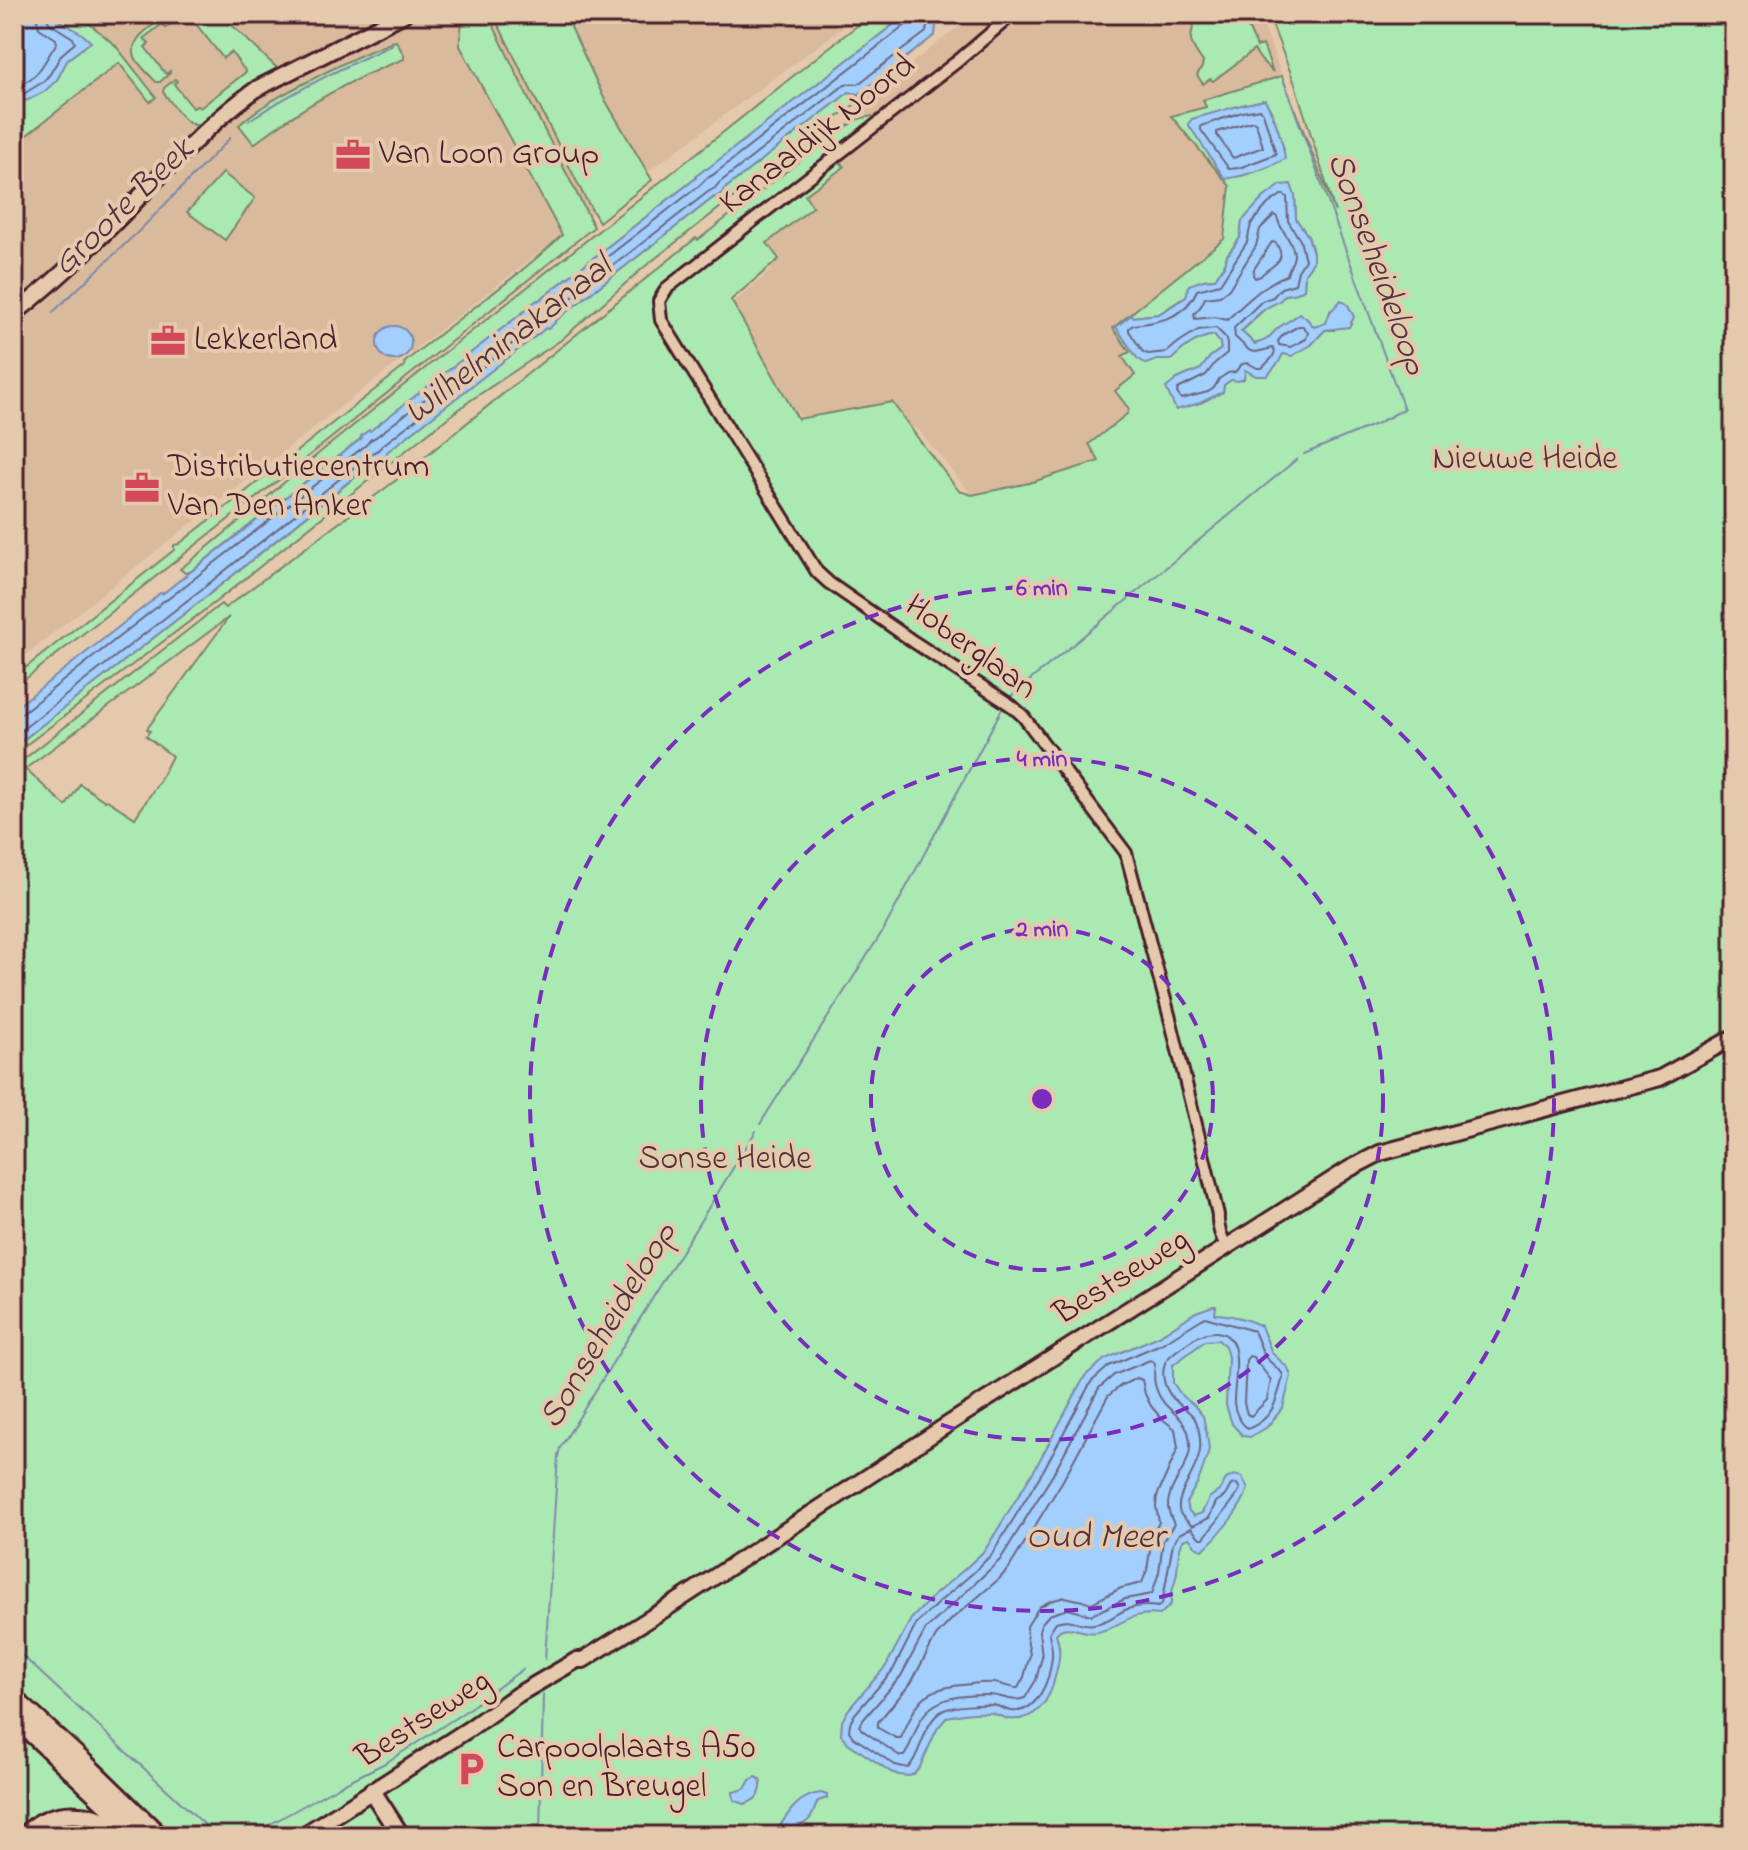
<svg xmlns="http://www.w3.org/2000/svg" width="1748" height="1850" font-family="'Indie Flower',sans-serif">
  <style>
    .built { fill: #d9ba9d }
    .green { fill: #aae9b1; stroke: #7a846e; stroke-width: 2; fill-rule: evenodd }
    .water { fill: #a2cffd; stroke: #7f89a9; stroke-width: 2 }
    .lines { fill: none; stroke-linecap: round; stroke-linejoin: round }
    .shore { stroke: #6d657f; stroke-width: 2 }
    .stream { stroke: #7f89a9; stroke-width: 2 }
    .minor-casing { stroke: #4a1f2b; stroke-width: 16 }
    .major-casing { stroke: #4a1f2b; stroke-width: 20 }
    .highway-casing { stroke: #4a1f2b; stroke-width: 22 }
    .minor { stroke: #e5c9ac; stroke-width: 10 }
    .major { stroke: #e5c9ac; stroke-width: 14 }
    .highway { stroke: #e5c9ac; stroke-width: 16 }
    .ring { fill: none; stroke: #7b2cbf; stroke-width: 4; stroke-dasharray: 14 10 }
    .labels { text-anchor: middle; dominant-baseline: central; stroke-width: 8; stroke-linejoin: round; paint-order: stroke }
    .street-label { font-size: 34px; fill: #4a1f2b; stroke: #e5c9ac }
    .poi-label { font-size: 34px; fill: #4a1f2b; stroke: #e5c9ac; text-anchor: start }
    .park-label { font-size: 34px; fill: #543338; stroke: #e5c9ac }
    .water-label { font-size: 36px; font-style: italic; fill: #533140; stroke: #e5c9ac }
    .centre { fill: #7b2cbf; stroke: #e5c9ac; stroke-width: 4 }
    .ring-label { font-size: 24px; text-anchor: middle; font-weight: bold; fill: #7b2cbf; stroke: #e5c9ac; stroke-width: 8; stroke-linejoin: round; paint-order: stroke }
  </style>
  <rect width="100%" height="100%" fill="#e5c9ac"/>
  <filter id="ink" filterUnits="userSpaceOnUse"><feTurbulence type="fractalNoise" baseFrequency=".0125" numOctaves="2"/><feDisplacementMap in="SourceGraphic" scale="16" xChannelSelector="R" yChannelSelector="G"/><feConvolveMatrix kernelMatrix="1 2 1 2 8 2 1 2 1" color-interpolation-filters="sRGB"/></filter>
  <g filter="url(#ink)">
    <!-- built -->
    <g class="built">
      <path d="M14,14H861L549,245L175,536L14,664Z"/>
      <path d="M975,14H1014L1022,24L1034,14H1259L1282,76L1204,100L1206,106L1172,116L1230,186L1224,239L1113,328L1131,353L1123,355L1135,375L1129,410L1127,414L1089,444L1099,461L1029,483L972,495L916,427L911,429H811L717,316L772,270L747,235L878,134L860,103Z"/>
    </g>
    <!-- green -->
    <g class="green">
      <path d="M48,14H76L83,18L115,45L156,97L150,102L119,63L14,145V104H20L57,79L68,59L90,42L68,25Z"/>
      <path d="M169,14H185L166,28L162,24L144,38L149,44L145,47L166,74L170,71V73L160,82H156C149,74 139,66 135,57C127,38 157,23 169,14Z"/>
      <path d="M188,14H220L278,69L206,122C201,124 198,127 192,124C181,120 171,101 163,92L164,88L175,79L177,81L174,84L193,108L197,106L200,108L246,72L231,52L223,58Z"/>
      <path d="M463,14H488L530,102L594,227L290,471L14,688V677L174,550V545L179,544L405,366L404,363C455,319 513,282 562,235L460,46V39Z"/>
      <path d="M493,14H565L604,98L652,180L599,222L584,196Z"/>
      <path d="M873,14H907L368,433V431L362,436H364L190,572L185,573L180,569C232,530 278,486 329,445C456,343 583,242 712,141C766,99 818,54 873,14Z"/>
      <path d="M1197,14H1242L1257,47L1263,45L1273,72L1261,60L1254,50L1213,81L1210,79L1203,84L1197,75L1202,67L1203,62C1187,39 1189,42 1197,14Z"/>
      <path d="M1268,14H1734V1836H14V764L17,762L19,763L221,604L225,608L395,481L696,238L698,240L815,149L858,119L872,116L875,120L839,160L844,167L805,195L813,207L767,243L779,259L731,300L798,419L892,402L920,441L959,491L972,495L1029,483L1099,461L1089,444L1127,414L1129,409L1115,391L1135,375L1122,356L1130,352L1113,328L1224,239L1230,186L1171,116L1206,107L1203,100L1282,76L1335,212L1295,84ZM1263,100C1275,111 1278,134 1284,149L1274,164L1241,176L1192,119ZM1295,196L1296,219L1308,236L1313,253V262L1305,273L1304,289L1297,293L1285,295C1279,302 1276,302 1268,307C1258,313 1251,325 1241,331L1255,344L1268,340L1279,327L1291,322L1306,318L1314,327L1326,324L1330,312L1334,330H1325L1311,345L1283,354L1244,370L1224,385L1222,392L1200,403L1177,379L1201,369L1210,357L1221,349L1220,343L1214,335C1196,338 1184,347 1171,360H1157L1127,342L1116,327L1133,317L1159,314L1186,296L1203,280L1215,279L1224,266L1227,255L1240,238L1242,221ZM229,617L147,729L150,731L146,736L172,756L160,780L135,818L107,800L105,801L80,784L66,806L25,769Z"/>
      <path d="M396,41L404,55V59C350,79 299,109 254,144L239,125C260,106 285,93 309,81C337,66 365,52 396,41Z"/>
      <path d="M849,92L859,94L861,98L858,102L813,135L643,268L561,340L471,400L428,433L218,600L14,754V747L212,592L380,457Z"/>
      <path d="M223,173L255,198L225,240L187,212Z"/>
    </g>
    <!-- water -->
    <g class="water">
      <path d="M14,14H48L82,34L91,42L68,59L57,80L44,92L28,100L14,104Z"/>
      <path d="M907,14H949L936,25L935,35L859,94L849,92L723,190V192L715,198L714,197L555,321V323L548,329L546,328L387,452V454L380,459L378,458L212,592L14,747V709L153,600V599L160,593L162,594L362,438L361,436L369,430L370,431L530,307L529,306L537,300L538,301L696,178V176L705,169H707Z"/>
      <path d="M1265,100C1274,116 1283,140 1285,159C1267,169 1245,176 1225,179L1188,124L1192,119L1241,105Z"/>
      <path d="M1291,184L1295,196L1296,219L1308,236L1313,253V262L1305,273L1304,289L1297,293L1285,295C1278,304 1277,302 1268,307C1258,312 1250,325 1241,331L1255,344C1271,339 1266,339 1277,329C1285,322 1292,321 1299,313L1306,318L1314,327L1326,323L1330,312L1341,300L1348,305L1354,317L1349,327L1325,330L1311,345L1292,356L1283,354L1279,362L1267,376H1256L1245,370L1244,379L1238,381L1231,380L1224,385L1223,392L1200,403L1176,410L1166,388L1177,379L1201,369L1210,357L1221,349L1220,343L1214,335C1196,338 1184,347 1171,360H1157L1146,364L1137,358L1116,327L1131,315L1133,317L1159,314L1186,297L1189,285L1203,280L1215,279L1224,266L1227,256L1240,238L1242,221L1263,198L1281,185Z"/>
      <circle cx="394" cy="343" r="17"/>
      <path d="M1213,1306H1216L1215,1314C1229,1314 1250,1320 1261,1326L1272,1353L1288,1368L1291,1376L1283,1408L1266,1428L1250,1437L1243,1436L1232,1424L1226,1405L1228,1357L1225,1346L1218,1340L1205,1341L1173,1365V1383L1182,1396L1194,1405L1203,1416L1207,1435L1209,1449L1207,1457L1198,1482L1186,1503L1188,1510L1194,1516L1202,1513L1209,1498L1219,1491L1226,1479L1234,1475L1242,1477L1248,1488C1243,1508 1218,1536 1203,1550L1197,1548L1189,1538L1183,1540C1178,1550 1178,1561 1177,1572C1175,1584 1170,1592 1171,1604L1160,1615C1129,1611 1124,1625 1098,1632C1083,1636 1066,1620 1056,1634C1062,1651 1059,1661 1055,1677C1050,1700 1036,1722 1009,1719C1002,1718 998,1714 991,1713C978,1712 960,1714 947,1717L937,1729L920,1767L914,1774L909,1776L899,1775L891,1772L848,1743L841,1735L842,1721L848,1710L886,1666L911,1619L933,1596L967,1567L985,1550L1036,1467L1085,1376L1105,1359L1159,1336L1196,1312Z"/>
      <path d="M756,1777L760,1779C764,1791 757,1801 744,1804L734,1800L733,1792L745,1789L750,1780Z"/>
      <path d="M821,1793L827,1795V1798L818,1801C811,1815 814,1820 797,1827L798,1836H774C786,1816 797,1795 821,1793Z"/>
    </g>
    <g class="lines">
      <!-- shore -->
      <g class="shore">
        <path d="M14,86C41,79 42,63 57,43L56,39L39,28L36,14"/>
        <path d="M14,96L25,93L43,82L50,74L62,54L75,43L73,38L49,23L46,14"/>
        <path d="M1260,109L1263,113L1276,154L1239,168L1229,169L1201,130V126L1242,112Z"/>
        <path d="M1253,121L1256,123L1263,147L1233,158L1217,135V132Z"/>
        <path d="M1281,195H1284L1287,197L1288,221L1300,240L1305,260L1298,271L1295,284L1281,288L1273,297L1262,301L1234,328L1235,337L1250,351L1256,352L1273,348L1275,352L1272,358L1262,368H1257L1248,363L1242,364L1235,372L1228,373L1219,379L1214,388L1208,392L1181,399L1177,393L1178,389L1206,375L1215,363L1227,353V339L1216,328L1198,330L1179,342L1167,352L1148,354L1143,352L1129,331V328L1133,325C1161,322 1185,318 1197,290L1220,284L1247,242L1251,224L1268,204Z"/>
        <path d="M1274,215L1277,217C1280,231 1294,242 1294,255C1294,261 1288,269 1287,275C1265,283 1244,304 1227,320L1215,317L1195,319L1194,314L1201,306L1205,298L1220,296L1229,289L1256,246L1260,229Z"/>
        <path d="M1272,242L1276,243C1286,259 1278,262 1266,271C1256,279 1266,274 1255,278L1253,275L1254,269Z"/>
        <path d="M1299,326H1303L1308,333L1306,339L1291,347L1279,345L1278,341L1284,334Z"/>
        <path d="M14,715L22,713L157,607L162,602L168,599L366,445L370,440L376,437L534,315L538,309L544,306L700,185L707,178L713,175L907,24L910,20L911,14"/>
        <path d="M14,736L207,585L372,453L378,450L383,445L540,322L546,319L551,314L708,192L715,188L719,183L843,86L848,84H858L926,32L928,21L936,14"/>
        <path d="M1205,1317L1254,1331L1265,1357L1282,1373L1283,1377C1276,1401 1274,1418 1248,1429C1240,1422 1235,1414 1234,1403C1233,1385 1247,1334 1216,1332C1203,1331 1193,1339 1183,1346C1177,1350 1168,1356 1165,1363C1160,1377 1166,1393 1177,1402C1183,1408 1191,1412 1195,1419C1199,1427 1201,1441 1200,1450C1199,1469 1173,1497 1180,1513C1183,1518 1188,1522 1192,1526L1209,1518L1216,1502L1225,1496L1231,1485L1237,1484L1240,1489L1235,1498L1204,1538H1200L1191,1528L1179,1534L1173,1543L1162,1604L1158,1607C1147,1605 1135,1606 1125,1610C1115,1615 1106,1623 1094,1624C1078,1627 1074,1616 1056,1622L1049,1633C1050,1641 1053,1649 1052,1657C1050,1679 1038,1714 1011,1711C1005,1710 1000,1706 993,1705C982,1704 953,1706 944,1710C923,1720 923,1752 908,1768L895,1765L853,1737L849,1731L850,1723L855,1714L893,1670L917,1623L939,1602L973,1573L992,1554L1043,1471L1091,1382L1109,1366L1163,1343Z"/>
        <path d="M1249,1356L1253,1357L1271,1380L1267,1400L1251,1416L1247,1414L1244,1403L1246,1360Z"/>
        <path d="M1150,1360L1155,1363C1154,1371 1153,1380 1156,1388C1164,1415 1190,1412 1190,1446C1190,1468 1168,1484 1168,1506C1168,1512 1171,1518 1174,1524L1163,1541L1159,1572L1152,1594L1125,1599L1091,1615L1068,1609L1049,1615L1041,1624L1039,1631L1042,1657L1036,1680L1025,1698C1010,1703 1003,1695 988,1695C963,1695 933,1696 920,1721C914,1733 911,1745 904,1756H900L862,1730L860,1726L863,1720L901,1676L926,1629L1000,1560L1052,1476L1099,1388L1114,1375Z"/>
        <path d="M1137,1378L1142,1380L1145,1394L1151,1406L1161,1418L1175,1429L1178,1448L1157,1496L1156,1507L1159,1522L1152,1537L1147,1570L1142,1583L1121,1588L1092,1603L1065,1597L1050,1601L1039,1607L1027,1626V1638L1030,1655L1024,1677L1018,1688C1010,1688 1002,1684 994,1683C983,1682 972,1684 962,1685C920,1689 917,1703 901,1738H896L878,1728V1722L911,1683L936,1636L953,1618L999,1579L1009,1568L1062,1482L1108,1396L1120,1386Z"/>
      </g>
      <!-- stream -->
      <g class="stream">
        <path d="M1283,79L1404,409L1378,423L1304,454"/>
        <path d="M248,121C293,91 343,67 392,45L391,41"/>
        <path d="M52,313L140,230L230,138"/>
        <path d="M1011,696L1297,459"/>
        <path d="M760,1124L884,929L1003,707"/>
        <path d="M14,1648L217,1836"/>
        <path d="M545,1659L558,1456L560,1448L756,1131"/>
        <path d="M249,1836L339,1786L387,1762L463,1713L523,1669"/>
        <path d="M540,1836L543,1694"/>
      </g>
      <!-- minor casing -->
      <g class="minor-casing">
        <path id="minor" d="M1013,14L959,60L667,288L659,301L661,320L817,572L829,583L914,642L1012,706L1023,716L1126,853L1172,1026L1218,1215C1217,1227 1221,1237 1227,1247"/>
      </g>
      <!-- major casing -->
      <g class="major-casing">
        <g id="major">
          <path d="M14,314C64,275 109,229 153,183C187,149 219,115 258,88L404,14"/>
          <path d="M302,1836L469,1729L517,1695L577,1660H583L673,1604L956,1419L1349,1169L1380,1153L1660,1078L1734,1037"/>
        </g>
      </g>
      <!-- highway casing -->
      <g class="highway-casing">
        <g id="highway">
          <path d="M14,1698L85,1763L160,1836"/>
          <path d="M14,1717L140,1836"/>
          <path d="M372,1791L401,1836"/>
          <path d="M24,1836C52,1806 97,1809 127,1836"/>
        </g>
      </g>
      <!-- minor -->
      <use href="#minor" class="minor"/>
      <!-- major -->
      <use href="#major" class="major"/>
      <!-- highway -->
      <use href="#highway" class="highway"/>
    </g>
  </g>
  <!-- distance rings -->
  <g class="ring">
    <circle cx="1042" cy="1099" r="171"/>
    <circle cx="1042" cy="1099" r="341"/>
    <circle cx="1042" cy="1099" r="512"/>
  </g>
  <!-- icons -->
  <defs>
    <g id="office-bare" transform="scale(2.76)"><path d="M-6-3h4V-5.5h4V-3h4V5H-6ZM-1-4.5V-3h2v-1.5ZM-6 0V1H6V0Z" fill="#d1495b" stroke="#e5c9ac" stroke-width="2.5" paint-order="stroke"/></g>
    <g id="parking-bare" transform="scale(2.76)"><path d="M-3.5-5.5H1a3.5 3.5 0 0 1 0 7H-1V5.5H-3.5ZM-1-3.4V-.6H.8a1.4 1.4 0 0 0 0-2.8Z" fill="#d1495b" stroke="#e5c9ac" stroke-width="2.5" paint-order="stroke"/></g>
  </defs>
  <g fill-rule="evenodd">
    <use href="#office-bare" x="353" y="155"/>
    <use href="#office-bare" x="168" y="341"/>
    <use href="#office-bare" x="142" y="488"/>
    <use href="#parking-bare" x="471" y="1769"/>
  </g>
  <g class="labels">
    <!-- street labels -->
    <g class="street-label">
      <text transform="translate(818 135) rotate(-38)">Kanaaldijk Noord</text>
      <text transform="translate(970 648) rotate(36)">Hoberglaan</text>
      <text transform="translate(1122 1278) rotate(-32)">Bestseweg</text>
      <text transform="translate(424 1720) rotate(-33)">Bestseweg</text>
    </g>
    <!-- poi labels -->
    <g class="poi-label">
      <text x="379" y="155">Van Loon Group</text>
      <text x="194" y="341">Lekkerland</text>
      <text x="168" y="468">Distributiecentrum<tspan x="168" dy="39">Van Den Anker</tspan></text>
      <text x="497" y="1749">Carpoolplaats A50<tspan x="497" dy="39">Son en Breugel</tspan></text>
    </g>
    <!-- park labels -->
    <g class="park-label">
      <text x="1525" y="460">Nieuwe Heide</text>
      <text x="725" y="1160">Sonse Heide</text>
    </g>
    <!-- water labels -->
    <g class="water-label">
      <text transform="translate(124 208) rotate(-44)">Groote Beek</text>
      <text transform="translate(1376 264) rotate(70)">Sonseheideloop</text>
      <text transform="translate(509 341) rotate(-38)">Wilhelminakanaal</text>
      <text transform="translate(609 1326) rotate(-59)">Sonseheideloop</text>
      <text x="1095" y="1538">Oud Meer</text>
    </g>
  </g>
  <circle cx="1042" cy="1099" r="12" class="centre"/>
  <g class="ring-label">
    <text x="1042" y="595">6 min</text>
    <text x="1042" y="766">4 min</text>
    <text x="1042" y="936">2 min</text>
  </g>
  <!-- margin -->
  <rect width="1748" height="1850" fill="none" stroke="#e5c9ac" stroke-width="48"/>
  <rect x="24" y="24" width="1700" height="1802" fill="none" stroke="#4a1f2b" stroke-width="3" filter="url(#ink)"/>
</svg>
